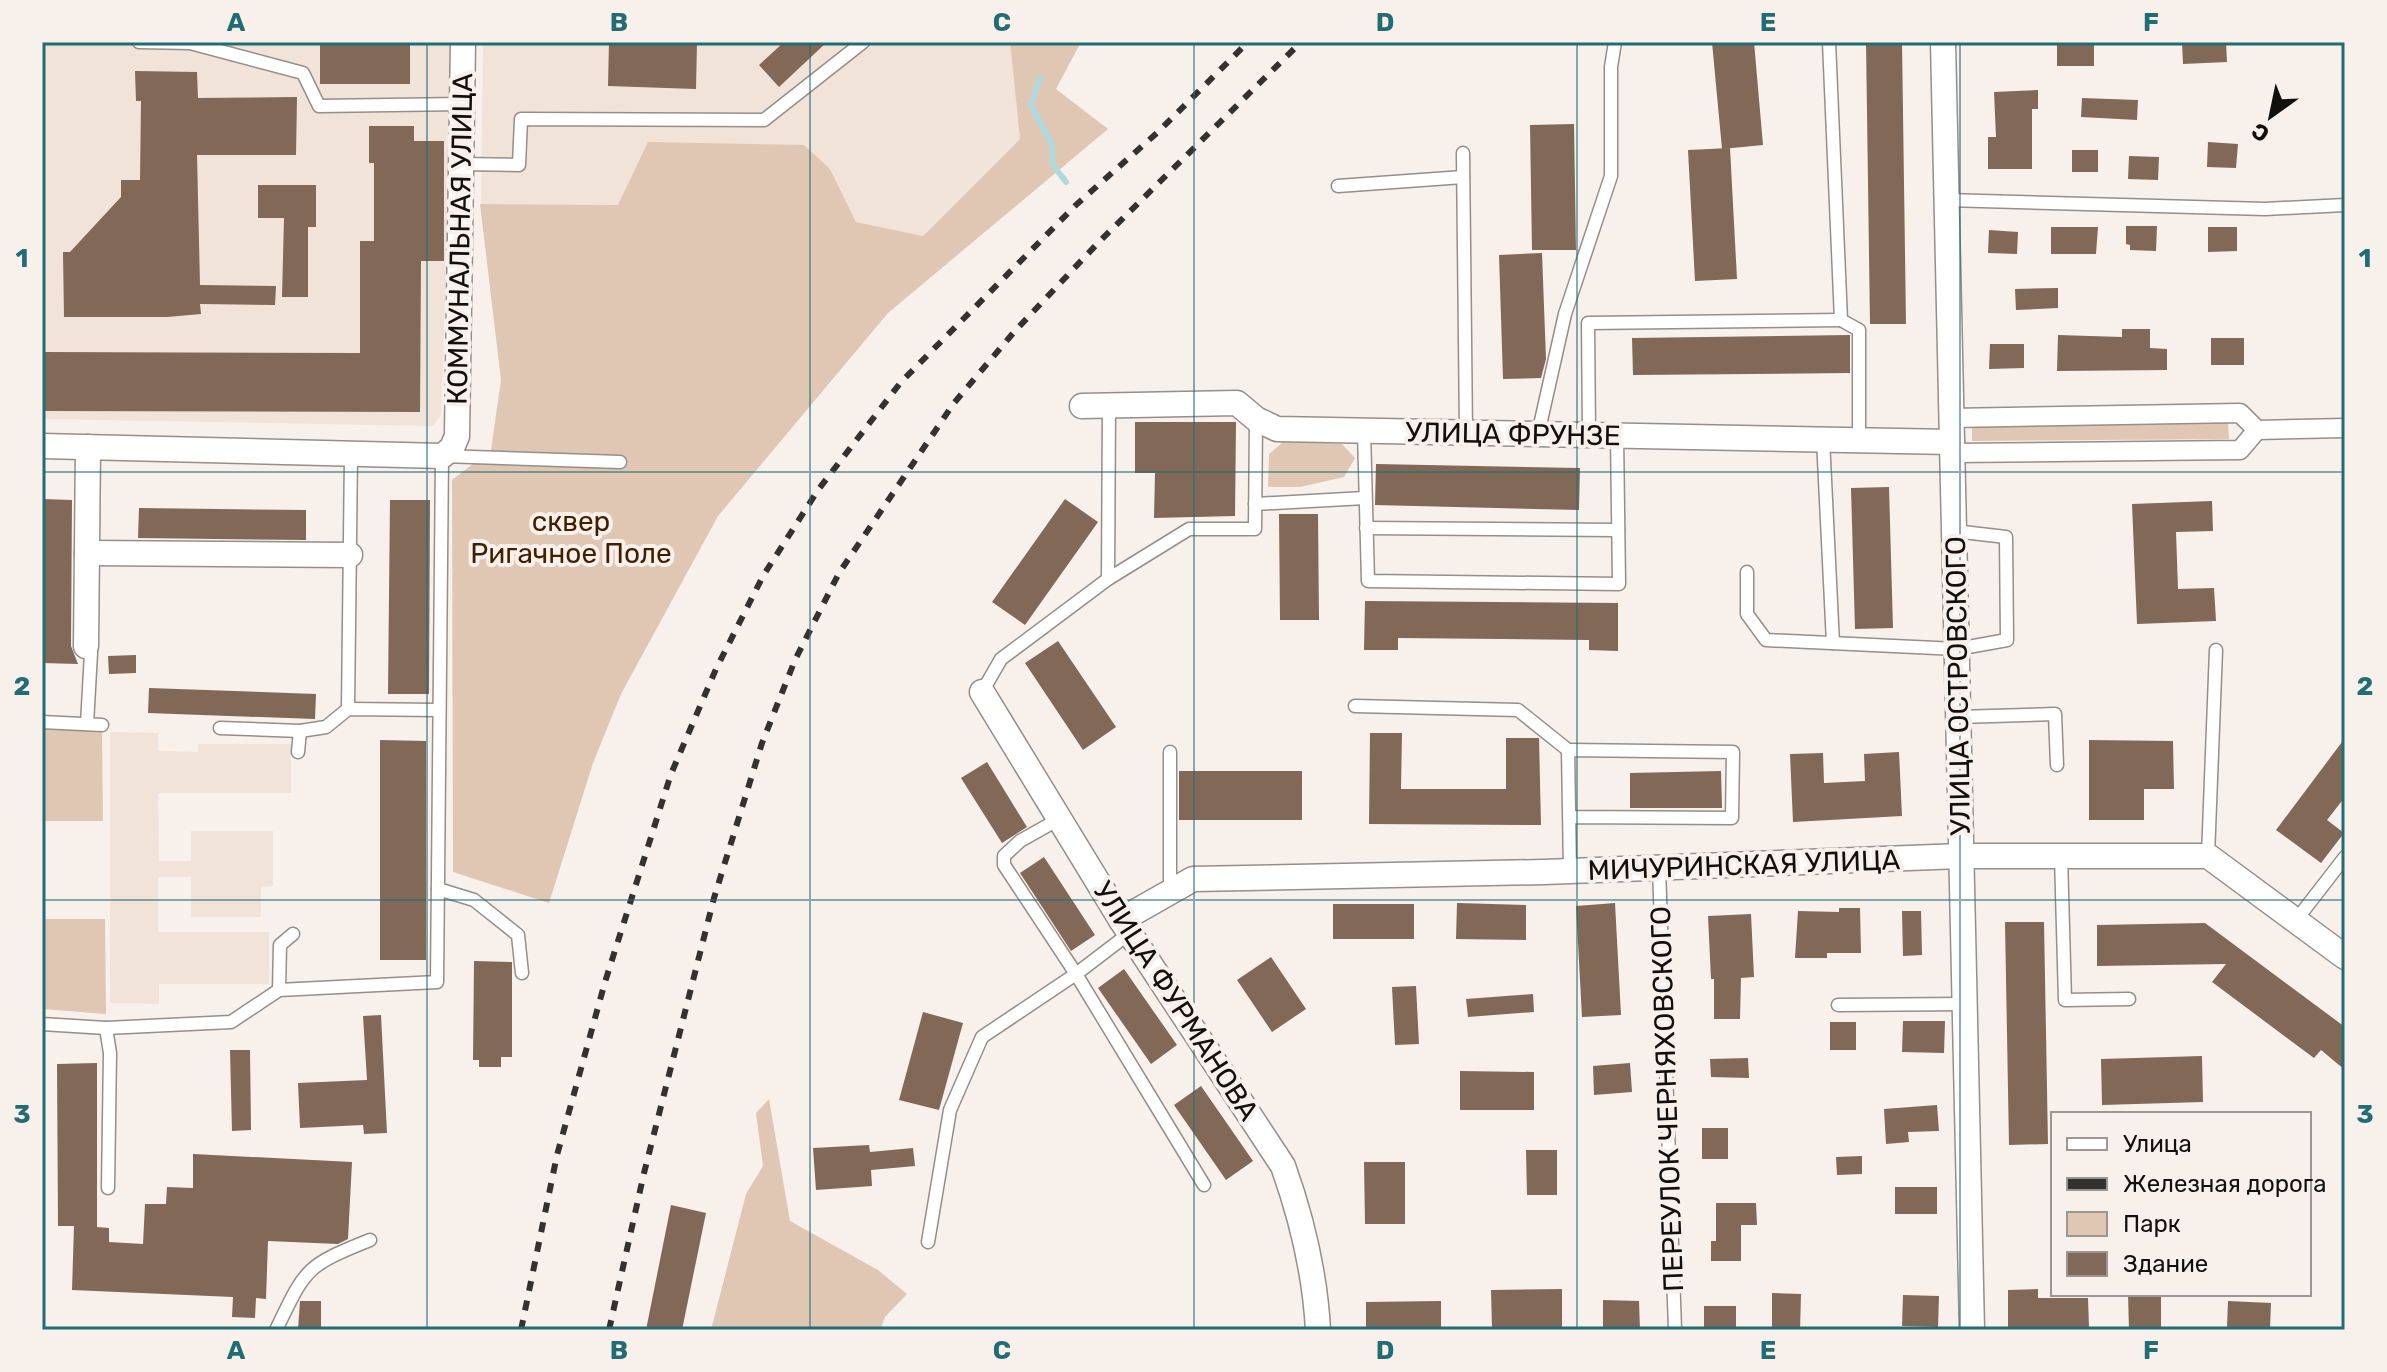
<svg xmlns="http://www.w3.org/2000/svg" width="2387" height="1372" font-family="Rubik,sans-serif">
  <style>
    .built { fill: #f1e3d8 }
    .green { fill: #e0c7b4 }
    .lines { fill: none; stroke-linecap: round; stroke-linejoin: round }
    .stream { stroke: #b1d8dd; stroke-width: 6 }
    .building { fill: #816857 }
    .service-casing { stroke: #958e89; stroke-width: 15 }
    .pedestrian-casing { stroke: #958e89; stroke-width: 21 }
    .minor-casing { stroke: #958e89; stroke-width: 27 }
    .service { stroke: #fff; stroke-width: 12 }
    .pedestrian { stroke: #fff; stroke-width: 18 }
    .minor { stroke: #fff; stroke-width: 24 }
    .rail { stroke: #34312f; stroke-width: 6; stroke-dasharray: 10 10; stroke-linecap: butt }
    .grid { fill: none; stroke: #226c75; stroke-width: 2; stroke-opacity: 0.55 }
    .labels { text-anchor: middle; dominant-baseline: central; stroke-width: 8; stroke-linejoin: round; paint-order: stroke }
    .street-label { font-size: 28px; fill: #12100e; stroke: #f8f0eb }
    .park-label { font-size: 28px; fill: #421e00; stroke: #f8f0eb }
    .neatline { fill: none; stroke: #226c75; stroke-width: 3 }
    .grid-label { font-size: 26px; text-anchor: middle; font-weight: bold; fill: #226c75 }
  </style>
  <rect width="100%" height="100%" fill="#f8f0eb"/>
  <!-- built -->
  <g class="built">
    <path d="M42,42H451L452,105L441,415L433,426L42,419Z"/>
    <path d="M483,42H1010L1020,139L923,236L856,222L830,169L619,205L481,204Z"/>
    <path d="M110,732L158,733V751L198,752V744H291V793H158L159,861H191V831H273V886L261,887V917H191V877H158V932H269V984H159V1004L110,1003Z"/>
  </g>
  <!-- green -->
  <g class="green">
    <path d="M1010,42H1081L1056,89L1108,129L888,313L718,516L621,694L593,763L549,903L453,872L452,480L491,450L501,380L480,204L618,205L648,142L804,145L830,169L856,222L923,236L1020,139Z"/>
    <path d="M2228,423L2229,439L1972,441V424Z"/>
    <path d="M1283,442L1342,444L1355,458L1344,477L1300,487H1268L1269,454Z"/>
    <path d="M42,722L102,725L103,821H42Z"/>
    <path d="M42,919H105L106,1014L42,1009Z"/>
    <path d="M769,1099L790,1221L878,1270L907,1294L885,1317L880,1330H711L746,1194L763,1166L756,1113Z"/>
  </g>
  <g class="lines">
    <!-- stream -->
    <path class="stream" d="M1040,77L1031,105L1052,145L1053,165L1066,182"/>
  </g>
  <!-- building -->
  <g class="building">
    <rect x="320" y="42" width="90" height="42"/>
    <path d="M609,42H697L696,89L608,86Z"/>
    <path d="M784,42H827L779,87L759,65Z"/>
    <path d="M1712,42H1754L1763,145L1722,149Z"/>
    <path d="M1866,42H1902L1906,324H1870Z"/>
    <rect x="2057" y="42" width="37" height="24"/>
    <path d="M2182,42H2226L2227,62L2183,64Z"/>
    <path d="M135,71L197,72L198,98L297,97L296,155H197L200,285L276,286L275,305L200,304L201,314L167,317H64L63,252H70L121,197V180H140L141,101H136Z"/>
    <path d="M2038,90V109H2032V169H1988V137H1996L1994,92Z"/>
    <path d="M2082,98L2138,100L2137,120L2081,117Z"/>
    <path d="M1574,124L1576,250H1532L1530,125Z"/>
    <path d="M369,126H414V141H444V261H421L420,412L42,411V352L360,353V241H374V163H369Z"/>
    <path d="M2208,142L2238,144L2236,168L2207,167Z"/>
    <path d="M1730,148L1737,279L1695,281L1688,150Z"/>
    <rect x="2072" y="150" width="26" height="22"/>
    <path d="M2129,156L2159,157L2158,180L2128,179Z"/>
    <path d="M258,185H316V227H308V297H282L284,218H258Z"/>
    <path d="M2126,226H2157L2156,251L2130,250V245L2126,244Z"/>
    <path d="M2051,227H2098L2096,254H2051Z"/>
    <path d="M2208,227H2237V251L2208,252Z"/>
    <path d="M1989,230L2018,232L2017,254L1988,253Z"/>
    <path d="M1542,253L1546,359L1541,378L1503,379L1499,255Z"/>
    <path d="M2058,288V308L2016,310L2015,289Z"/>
    <path d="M2122,329H2150V348L2167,349V370L2057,371L2058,335L2122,337Z"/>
    <path d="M1850,335V373L1633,375L1632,338Z"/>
    <rect x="2211" y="338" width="33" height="27"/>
    <path d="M1990,344H2024V368L1989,369Z"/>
    <path d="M1135,422H1236L1235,516L1154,518L1155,473H1135Z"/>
    <path d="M1376,464L1580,468L1579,510L1375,505Z"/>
    <path d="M1889,487L1893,628L1855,629L1851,488Z"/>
    <path d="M42,499L72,500L71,646L78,664L42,663Z"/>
    <path d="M1065,499L1098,522L1025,625L992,602Z"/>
    <path d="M390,500H430L429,694H388Z"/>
    <path d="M2212,501L2213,531L2176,532L2178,589L2214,588L2216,621L2137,624L2132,504Z"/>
    <path d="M139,508L306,510V540L138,538Z"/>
    <path d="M1279,514H1318L1319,620H1280Z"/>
    <path d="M1365,601L1618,603V651L1589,650V640L1398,638V650H1364Z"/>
    <path d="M1058,641L1116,727L1083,750L1025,663Z"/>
    <path d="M136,655V673L109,674L108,656Z"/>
    <path d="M149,688L316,694L315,719L148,713Z"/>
    <path d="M1370,733H1402L1401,789H1506V738H1539L1541,825L1369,824Z"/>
    <path d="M2345,738V797L2327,820L2344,833L2321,863L2276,830Z"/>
    <path d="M380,740L426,741V960H380Z"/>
    <path d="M2089,740L2173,741L2174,789H2144V820H2089Z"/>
    <path d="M1899,752L1902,816L1793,822L1790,754L1823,753L1824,783L1865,781L1864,754Z"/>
    <path d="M987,762L1027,827L1002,843L961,778Z"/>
    <rect x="1179" y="771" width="123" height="49"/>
    <path d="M1721,771L1722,808H1630V773Z"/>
    <path d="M1044,857L1095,935L1071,951L1020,873Z"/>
    <path d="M1457,903L1526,905V940L1456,939Z"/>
    <path d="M1615,903L1621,1015L1582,1017L1576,906Z"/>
    <rect x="1333" y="904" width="81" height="35"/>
    <path d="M1839,908H1860L1861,953H1827V958H1795L1798,911L1839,912Z"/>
    <path d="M1902,911H1921L1922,955L1903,956Z"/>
    <path d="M1751,914L1754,977L1741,978L1740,1019H1714V979H1711L1708,916Z"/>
    <path d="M2005,922H2044L2048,1144L2009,1145Z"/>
    <path d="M2205,923L2345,1027V1070L2321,1050L2314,1058L2212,982L2226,964L2097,966V925Z"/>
    <path d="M1271,957L1306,1009L1272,1032L1237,980Z"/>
    <path d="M474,961L512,962V1057H501V1067H479V1060H473Z"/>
    <path d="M1124,969L1177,1045L1151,1064L1098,988Z"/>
    <path d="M1416,986L1419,1044L1395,1045L1392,987Z"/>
    <path d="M1533,994L1534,1012L1468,1017L1466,999Z"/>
    <path d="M923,1012L963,1023L939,1110L899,1100Z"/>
    <path d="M381,1015L387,1133L364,1134L363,1125L300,1128L298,1083L367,1080L363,1016Z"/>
    <path d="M1903,1021H1945L1944,1053L1902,1052Z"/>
    <rect x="1830" y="1022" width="26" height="28"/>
    <path d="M230,1050H250L251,1130L232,1131Z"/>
    <path d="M2202,1056L2203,1102L2102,1105L2101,1059Z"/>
    <path d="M1748,1058L1749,1078L1711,1077L1710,1059Z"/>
    <path d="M97,1063V1227L109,1228V1242L143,1244L145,1204H166L167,1187L193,1188V1154L352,1162L348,1239L338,1244L268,1241L266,1299L256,1298L255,1318L232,1317L233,1297L72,1290L74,1226H58L57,1064Z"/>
    <path d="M1630,1063L1632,1092L1594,1095L1593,1066Z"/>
    <path d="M1460,1071L1534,1072V1110H1460Z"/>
    <path d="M1201,1086L1253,1161L1226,1180L1174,1105Z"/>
    <path d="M1937,1105L1939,1131L1908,1132L1909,1142L1886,1144L1884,1109Z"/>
    <rect x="1702" y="1128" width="26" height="31"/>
    <path d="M869,1145L870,1152L913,1148L915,1166L871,1170L872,1186L816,1190L813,1148Z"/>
    <path d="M1526,1150H1557V1195H1527Z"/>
    <path d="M1862,1156V1174L1837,1175L1836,1157Z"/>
    <path d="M1364,1162H1405V1224H1365Z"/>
    <rect x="1895" y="1187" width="42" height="27"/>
    <path d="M1716,1203H1756L1757,1225H1741V1261H1711V1241H1716Z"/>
    <path d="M671,1205L706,1213L682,1330H646Z"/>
    <path d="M1562,1289V1327L1492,1328L1491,1290Z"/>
    <path d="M2038,1289V1298H2088L2089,1327L2008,1328V1290Z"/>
    <path d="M1772,1293L1801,1294L1800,1330H1772Z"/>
    <path d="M2128,1294H2161V1330H2129Z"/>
    <path d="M1903,1295L1939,1296L1938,1327L1902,1326Z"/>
    <path d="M1603,1300L1639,1301L1640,1330H1603Z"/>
    <path d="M300,1301H321V1330H298Z"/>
    <path d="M1441,1301V1330H1366V1302Z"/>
    <path d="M2228,1301L2271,1303L2270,1328L2227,1327Z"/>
    <rect x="1704" y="1306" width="32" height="24"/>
  </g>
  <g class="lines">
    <!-- service casing -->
    <g class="service-casing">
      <g id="service">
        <path d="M139,42L190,43L303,73L319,106L462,104"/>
        <path d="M1829,42L1841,320L1859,330V440"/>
        <path d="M1463,153L1466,433"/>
        <path d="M461,164L519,165L521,119L764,120L863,42"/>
        <path d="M1338,186L1463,177"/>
        <path d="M1947,200L2265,209L2345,205"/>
        <path d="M1364,431L1368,581L1619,584L1617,435"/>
        <path d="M1538,434L1565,314L1611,176V67L1615,42"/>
        <path d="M1589,435L1588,323L1841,320"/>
        <path d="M1823,439L1833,643"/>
        <path d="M1255,504L1365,498"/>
        <path d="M1366,528L1618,530"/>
        <path d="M1747,572V614L1766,640L1957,649L2007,640L2006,537L1954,531"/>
        <path d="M1108,579L1109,406"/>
        <path d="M982,692L1001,659L1108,579L1189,529H1255L1256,419"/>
        <path d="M1355,706L1518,710L1568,750"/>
        <path d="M348,709L351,453"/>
        <path d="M1958,717L2055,714L2057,765"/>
        <path d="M42,722L102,725"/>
        <path d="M87,724L91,653"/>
        <path d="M220,728L300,731L326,727L348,709L439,710"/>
        <path d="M298,752L300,731"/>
        <path d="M1569,817L1732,818L1733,752L1568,750L1570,871"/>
        <path d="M2061,856L2065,1000L2129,999"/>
        <path d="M2208,856L2216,650"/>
        <path d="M1659,868L1675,1330"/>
        <path d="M438,889L474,900L518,935L522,973"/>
        <path d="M1170,890V752"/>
        <path d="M2297,919L2345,857"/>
        <path d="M1131,932L1076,974L1204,1185"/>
        <path d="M279,990L280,945L293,934"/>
        <path d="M1838,1005L1965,1004"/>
        <path d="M42,1024L106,1028L231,1022L279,990L437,982L442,456L620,462"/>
        <path d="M106,1028L110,1053L108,1188"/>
        <path d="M928,1242L950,1110L982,1037L1076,974L1004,865V856L1020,841L1059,819"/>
        <path d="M276,1330C306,1268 305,1266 370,1240"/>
      </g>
    </g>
    <!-- pedestrian casing -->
    <g class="pedestrian-casing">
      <g id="pedestrian">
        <path d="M1952,418L2240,413L2257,430L2345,428"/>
        <path d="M1953,453L2240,450L2257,430"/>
      </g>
    </g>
    <!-- minor casing -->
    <g class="minor-casing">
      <g id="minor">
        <path d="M1943,42L1972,1330"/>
        <path d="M1082,406L1237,403L1256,419L1277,429L1952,442"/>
        <path d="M42,446L442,456L452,448L457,436L463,42"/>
        <path d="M87,553L350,555"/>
        <path d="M86,646L88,447"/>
        <path d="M982,692L1121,920L1283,1166C1302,1219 1315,1274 1318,1330"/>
        <path d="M1121,920L1193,879L1544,872L1961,856H2208L2345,957"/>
      </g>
    </g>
    <!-- service -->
    <use href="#service" class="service"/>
    <!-- pedestrian -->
    <use href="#pedestrian" class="pedestrian"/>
    <!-- minor -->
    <use href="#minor" class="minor"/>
    <!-- rail -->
    <g class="rail">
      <path d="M521,1330L557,1155L605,982L671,774L716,669L763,576L818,490L901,382L1077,204L1158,132L1248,42"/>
      <path d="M609,1330L644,1173L714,898L762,743L795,660L839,573L954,403L1014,332L1098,243L1301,42"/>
    </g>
  </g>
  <!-- grid -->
  <path class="grid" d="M427,42V1330M810,42V1330M1194,42V1330M1577,42V1330M1960,42V1330M42,472H2345M42,900H2345"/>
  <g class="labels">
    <!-- street labels -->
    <g class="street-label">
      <text transform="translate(460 239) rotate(-89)">КОММУНАЛЬНАЯ УЛИЦА</text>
      <text transform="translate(1513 434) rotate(1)">УЛИЦА ФРУНЗЕ</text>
      <text transform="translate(1958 686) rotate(-91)">УЛИЦА ОСТРОВСКОГО</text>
      <text transform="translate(1744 865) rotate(-2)">МИЧУРИНСКАЯ УЛИЦА</text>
      <text transform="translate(1176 1001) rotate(57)">УЛИЦА ФУРМАНОВА</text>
      <text transform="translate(1667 1099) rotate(-92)">ПЕРЕУЛОК ЧЕРНЯХОВСКОГО</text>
    </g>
    <!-- park labels -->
    <g class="park-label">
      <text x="571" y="521">сквер<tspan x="571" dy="32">Ригачное Поле</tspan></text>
    </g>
  </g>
  <!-- border -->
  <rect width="2387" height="1372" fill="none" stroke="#f8f0eb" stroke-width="88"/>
  <!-- legend -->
  <rect x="2051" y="1112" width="260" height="184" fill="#f8f0eb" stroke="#9c9693" stroke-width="2"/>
  <rect x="2067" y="1138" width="40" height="12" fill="#ffffff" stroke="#9c9693" stroke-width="2"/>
  <text x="2123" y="1152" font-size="24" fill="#12100e">Улица</text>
  <rect x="2067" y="1178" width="40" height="12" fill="#34312f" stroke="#9c9693" stroke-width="2"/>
  <text x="2123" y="1192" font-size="24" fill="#12100e">Железная дорога</text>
  <rect x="2067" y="1212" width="40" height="24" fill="#e0c7b4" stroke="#9c9693" stroke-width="2"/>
  <text x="2123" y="1232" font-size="24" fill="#12100e">Парк</text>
  <rect x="2067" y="1252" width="40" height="24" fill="#816857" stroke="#9c9693" stroke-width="2"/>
  <text x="2123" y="1272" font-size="24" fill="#12100e">Здание</text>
  <!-- north arrow -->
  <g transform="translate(2271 116) rotate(213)" stroke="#f8f0eb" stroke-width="6" paint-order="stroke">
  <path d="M0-6L14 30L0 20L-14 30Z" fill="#12100e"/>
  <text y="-12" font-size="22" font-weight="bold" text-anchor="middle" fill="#12100e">С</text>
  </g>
  <rect x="44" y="44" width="2299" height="1284" class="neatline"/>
  <g class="grid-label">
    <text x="236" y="31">A</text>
    <text x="619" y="31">B</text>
    <text x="1002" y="31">C</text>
    <text x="1385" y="31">D</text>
    <text x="1768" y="31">E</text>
    <text x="2151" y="31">F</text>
    <text x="22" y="267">1</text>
    <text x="2365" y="267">1</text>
    <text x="22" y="695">2</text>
    <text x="2365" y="695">2</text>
    <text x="22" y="1123">3</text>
    <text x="2365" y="1123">3</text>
    <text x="236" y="1359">A</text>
    <text x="619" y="1359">B</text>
    <text x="1002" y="1359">C</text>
    <text x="1385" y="1359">D</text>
    <text x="1768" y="1359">E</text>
    <text x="2151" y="1359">F</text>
  </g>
</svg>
